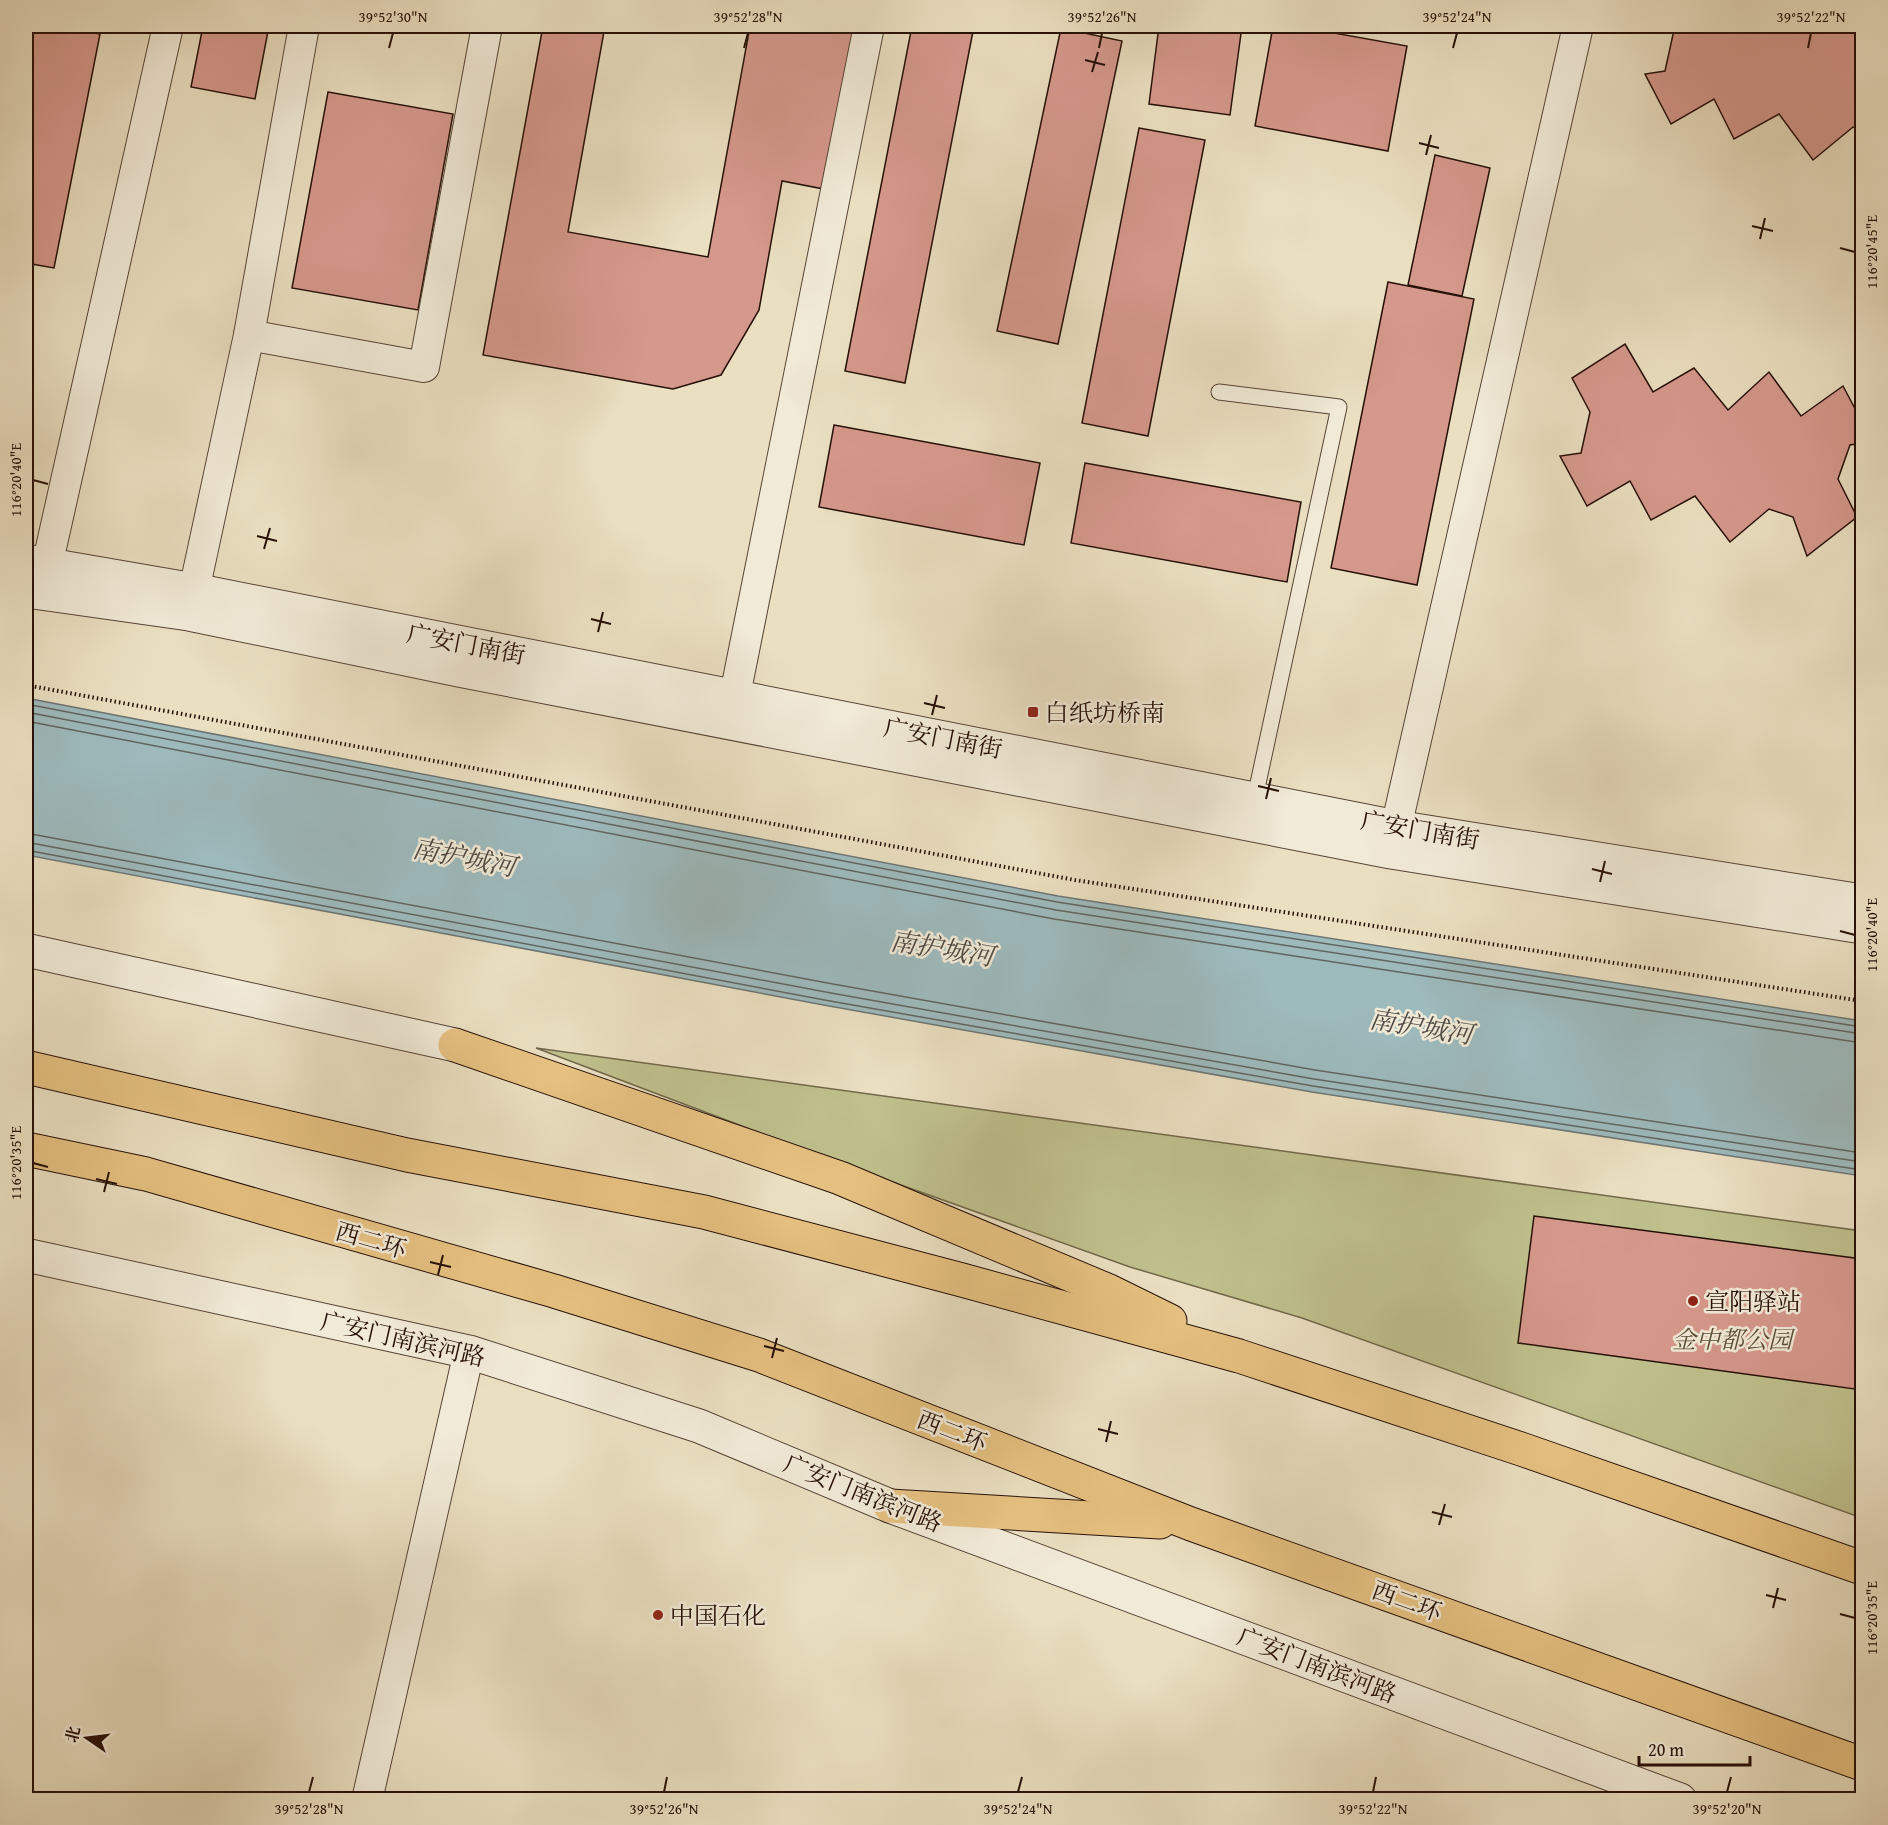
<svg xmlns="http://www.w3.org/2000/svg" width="1888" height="1825" font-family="'Gentium Book Plus','Noto Serif SC',serif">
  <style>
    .green { fill: #bfc08d; stroke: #72684a; stroke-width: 1.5 }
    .water { fill: #9dbabd; stroke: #6d7674; stroke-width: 1.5 }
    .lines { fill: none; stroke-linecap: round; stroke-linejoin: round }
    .shore { stroke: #626562; stroke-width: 1.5 }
    .building { fill: #d5988c; stroke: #261007; stroke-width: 1.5 }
    .service-casing { stroke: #574436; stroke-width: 17 }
    .minor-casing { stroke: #574436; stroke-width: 32 }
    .tertiary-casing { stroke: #574436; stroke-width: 35 }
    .trunk-casing { stroke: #261007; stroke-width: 35 }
    .path { stroke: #261007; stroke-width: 4; stroke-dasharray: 1.5 3; stroke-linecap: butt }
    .service { stroke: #f1ead7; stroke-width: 15 }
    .minor { stroke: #f1ead7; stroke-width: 30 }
    .tertiary { stroke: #f1ead7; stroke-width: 33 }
    .trunk { stroke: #e5c080; stroke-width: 33 }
    .ticks { fill: none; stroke: #261007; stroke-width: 2 }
    .poi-dot { fill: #8f2418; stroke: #f1ead7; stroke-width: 2 }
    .labels { text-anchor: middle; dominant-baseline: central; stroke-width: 5; stroke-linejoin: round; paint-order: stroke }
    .street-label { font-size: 24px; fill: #261007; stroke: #f1ead7 }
    .poi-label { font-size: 24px; fill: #261007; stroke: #f1ead7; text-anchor: start }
    .park-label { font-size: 24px; font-style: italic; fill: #5c4e36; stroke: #f1ead7 }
    .water-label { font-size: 26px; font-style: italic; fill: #504c47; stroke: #f1ead7 }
    .neatline { fill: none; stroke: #261007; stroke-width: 2 }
    .ticks-label { font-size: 15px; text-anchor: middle; fill: #261007 }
  </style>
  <rect width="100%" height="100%" fill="#eadfc1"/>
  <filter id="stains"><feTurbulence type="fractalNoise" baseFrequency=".00333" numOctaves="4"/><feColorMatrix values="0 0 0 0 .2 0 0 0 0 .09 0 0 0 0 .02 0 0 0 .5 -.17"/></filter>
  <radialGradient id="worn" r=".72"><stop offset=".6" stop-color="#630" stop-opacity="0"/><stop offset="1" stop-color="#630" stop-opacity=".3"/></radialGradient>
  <!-- green -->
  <path class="green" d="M536,1048L1862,1231V1518L1302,1318L1130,1267L845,1165Z"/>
  <!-- water -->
  <path class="water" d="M26,698L1058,896L1862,1021V1176L1312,1092L829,1006L26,855Z"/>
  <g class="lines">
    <!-- shore -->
    <g class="shore">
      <path d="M26,704L1057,902L1862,1027"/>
      <path d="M26,712L1056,910L1862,1034"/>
      <path d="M26,721L1054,919L1862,1043"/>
      <path d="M26,833L833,984L1315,1070L1862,1153"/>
      <path d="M26,842L831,993L1314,1079L1862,1162"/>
      <path d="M26,850L830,1001L1313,1086L1862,1170"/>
    </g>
  </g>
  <!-- building -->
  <g class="building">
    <path d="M26,26H55L100,34L54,268L26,263Z"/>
    <path d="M203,26H269L255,99L191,87Z"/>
    <path d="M543,26H605L568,232L708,257L750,26H859L829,190L782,181L759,310L721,375L673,389L483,355Z"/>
    <path d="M912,26H974L905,383L845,371Z"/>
    <path d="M1159,26H1242L1230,115L1149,104Z"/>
    <path d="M1273,26H1295L1407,46L1388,151L1255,126Z"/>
    <path d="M1672,26H1810L1812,29L1816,26H1862V130L1853,127L1813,160L1779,114L1734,139L1714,99L1671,124L1645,74L1665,71L1674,30Z"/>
    <path d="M1061,28L1122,41L1058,344L997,331Z"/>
    <path d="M328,92L453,114L418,310L292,288Z"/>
    <path d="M1139,128L1205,140L1148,436L1082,423Z"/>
    <path d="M1435,155L1490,168L1462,296L1408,285Z"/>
    <path d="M1388,282L1474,299L1417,585L1331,568Z"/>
    <path d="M1625,344L1653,392L1694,368L1728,410L1769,372L1801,416L1843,386L1862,422V443L1850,445L1838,479L1857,517L1807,556L1793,517L1769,509L1730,542L1695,496L1651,520L1630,481L1587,506L1560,456L1581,453L1590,412L1572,378Z"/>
    <path d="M834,425L1040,463L1024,545L819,507Z"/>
    <path d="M1085,463L1301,502L1287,582L1071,543Z"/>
    <path d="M1534,1216L1862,1259V1390L1518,1343Z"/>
  </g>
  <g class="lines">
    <!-- service casing -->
    <g class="service-casing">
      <path id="service" d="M1219,392L1339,407L1254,802"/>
    </g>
    <!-- minor casing -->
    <g class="minor-casing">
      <g id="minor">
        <path d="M249,335L424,367L487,26"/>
        <path d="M42,588L168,26"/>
        <path d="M189,614L249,335L304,26"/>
        <path d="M730,720L869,26"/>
        <path d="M1391,850L1578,26"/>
        <path d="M367,1800L469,1352"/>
      </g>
    </g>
    <!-- tertiary casing -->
    <g class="tertiary-casing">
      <g id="tertiary">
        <path d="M26,561L194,590L1396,827L1862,901"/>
        <path d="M26,591L189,614L459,670L1391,852L1862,927"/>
        <path d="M26,950L455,1045"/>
        <path d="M26,1255L469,1352L699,1426L890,1506L1680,1800"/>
      </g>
    </g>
    <!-- trunk casing -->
    <g class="trunk-casing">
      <g id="trunk">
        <path d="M455,1045L840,1178L1109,1291L1170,1321"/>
        <path d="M26,1067L407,1155L704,1212L962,1280L1239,1356L1521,1449L1862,1568"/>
        <path d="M26,1149L146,1174L554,1291L759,1355L1191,1524L1862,1764"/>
        <path d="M890,1506L1160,1522"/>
      </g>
    </g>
    <!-- path -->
    <path class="path" d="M26,685L1075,880L1862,1001"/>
    <!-- service -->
    <use href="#service" class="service"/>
    <!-- minor -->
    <use href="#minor" class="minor"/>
    <!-- tertiary -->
    <use href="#tertiary" class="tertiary"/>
    <!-- trunk -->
    <use href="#trunk" class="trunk"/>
  </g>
  <!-- ticks -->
  <path class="ticks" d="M389,48L393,33M744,48L748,33M1099,48L1102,33M1453,48L1457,33M1808,48L1811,33M1085,60L1105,65M1092,72L1098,52M1419,143L1439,148M1426,155L1431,135M1752,226L1773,231M1760,239L1765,218M1840,248L1855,252M33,480L48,484M257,536L277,541M264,549L270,528M591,619L611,624M598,632L603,612M924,703L945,708M932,715L937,695M1258,786L1279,791M1266,799L1271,778M1592,869L1612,874M1600,882L1605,861M1840,931L1855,935M33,1163L48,1167M96,1179L117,1184M104,1192L109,1172M430,1262L451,1267M438,1275L443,1255M764,1346L784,1351M772,1358L777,1338M1098,1429L1118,1434M1106,1442L1111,1421M1432,1512L1452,1517M1439,1525L1445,1504M1766,1595L1786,1600M1773,1608L1778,1588M1840,1614L1855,1618M309,1792L313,1777M664,1792L667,1777M1018,1792L1022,1777M1373,1792L1376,1777M1727,1792L1731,1777"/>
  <!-- markers -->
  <g class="poi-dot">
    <rect x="1027" y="706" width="12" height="12" rx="3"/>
    <circle cx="1693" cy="1301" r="6"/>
    <circle cx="658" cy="1615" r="6"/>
  </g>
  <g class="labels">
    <!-- street labels -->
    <g class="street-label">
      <text transform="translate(466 644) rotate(11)">广安门南街</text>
      <text transform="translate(943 738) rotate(11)">广安门南街</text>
      <text transform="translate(1420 830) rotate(10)">广安门南街</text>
      <text transform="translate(371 1240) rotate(16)">西二环</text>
      <text transform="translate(403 1339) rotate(13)">广安门南滨河路</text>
      <text transform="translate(952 1431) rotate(21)">西二环</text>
      <text transform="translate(863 1493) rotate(22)">广安门南滨河路</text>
      <text transform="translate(1407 1601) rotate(20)">西二环</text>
      <text transform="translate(1317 1665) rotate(21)">广安门南滨河路</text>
    </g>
    <!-- poi labels -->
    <g class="poi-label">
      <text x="1045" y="712">白纸坊桥南</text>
      <text x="1705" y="1301">宣阳驿站</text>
      <text x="670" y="1615">中国石化</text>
    </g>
    <!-- park labels -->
    <g class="park-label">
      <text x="1732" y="1339">金中都公园</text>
    </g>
    <!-- water labels -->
    <g class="water-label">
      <text transform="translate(464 857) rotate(11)">南护城河</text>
      <text transform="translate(942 948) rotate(9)">南护城河</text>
      <text transform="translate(1421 1026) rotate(9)">南护城河</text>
    </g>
  </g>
  <!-- margin -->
  <rect width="1888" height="1825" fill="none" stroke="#eadfc1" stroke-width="66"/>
  <!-- north arrow -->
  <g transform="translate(87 1738) rotate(284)" stroke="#f1ead7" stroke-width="4.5" paint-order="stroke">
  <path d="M0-4.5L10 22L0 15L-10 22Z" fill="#261007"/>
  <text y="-9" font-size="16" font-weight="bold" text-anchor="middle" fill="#261007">北</text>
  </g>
  <!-- scale -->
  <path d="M1639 1756v9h111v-9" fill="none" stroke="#261007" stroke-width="3"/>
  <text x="1648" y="1756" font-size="18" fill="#261007" stroke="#f1ead7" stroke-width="4.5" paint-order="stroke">20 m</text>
  <rect x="33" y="33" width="1822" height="1759" class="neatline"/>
  <g class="ticks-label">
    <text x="393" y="22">39°52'30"N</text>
    <text x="748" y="22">39°52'28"N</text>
    <text x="1102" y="22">39°52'26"N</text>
    <text x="1457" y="22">39°52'24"N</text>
    <text x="1811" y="22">39°52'22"N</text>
    <text transform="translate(1872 252) rotate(-90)" y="5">116°20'45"E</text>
    <text transform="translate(16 480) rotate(-90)" y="5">116°20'40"E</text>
    <text transform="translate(1872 935) rotate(-90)" y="5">116°20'40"E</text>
    <text transform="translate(16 1163) rotate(-90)" y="5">116°20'35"E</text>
    <text transform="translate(1872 1618) rotate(-90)" y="5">116°20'35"E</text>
    <text x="309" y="1814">39°52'28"N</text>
    <text x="664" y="1814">39°52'26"N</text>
    <text x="1018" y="1814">39°52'24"N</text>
    <text x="1373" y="1814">39°52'22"N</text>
    <text x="1727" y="1814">39°52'20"N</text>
  </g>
  <rect width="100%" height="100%" filter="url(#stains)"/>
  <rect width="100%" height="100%" fill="url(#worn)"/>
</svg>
